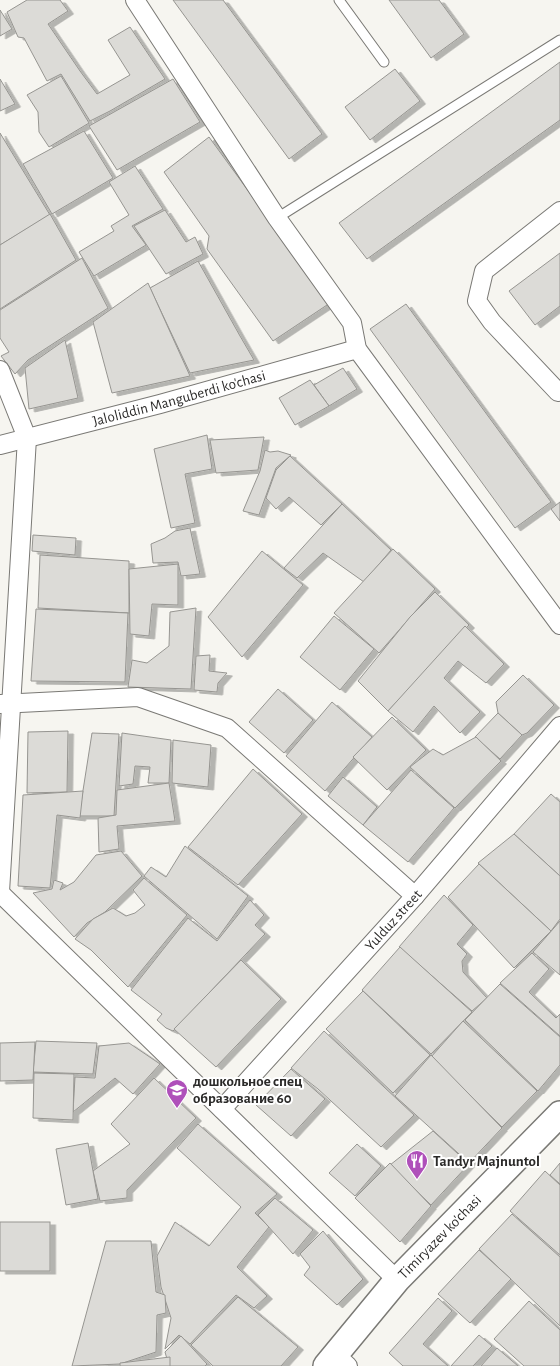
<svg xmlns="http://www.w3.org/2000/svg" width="560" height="1366" font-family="'Alegreya Sans',sans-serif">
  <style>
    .building { fill: #dcdbd7; stroke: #969591; filter: url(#shadow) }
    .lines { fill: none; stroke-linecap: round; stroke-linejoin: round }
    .lane-casing { stroke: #7a7975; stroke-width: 11 }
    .street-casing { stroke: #7a7975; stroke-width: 20 }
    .secondary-casing { stroke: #7a7975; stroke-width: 28 }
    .lane { stroke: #fff; stroke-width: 9 }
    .street { stroke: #fff; stroke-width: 18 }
    .secondary { stroke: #fff; stroke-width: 25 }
    .labels { text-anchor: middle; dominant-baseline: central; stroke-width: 4; stroke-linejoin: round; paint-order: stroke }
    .street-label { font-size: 15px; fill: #2b2a29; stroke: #fff }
    .poi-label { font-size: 15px; font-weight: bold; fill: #2b2a29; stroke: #fff; text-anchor: start }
  </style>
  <defs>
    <filter id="shadow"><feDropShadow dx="5.5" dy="3" stdDeviation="0" flood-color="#0004"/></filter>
  </defs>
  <rect width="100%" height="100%" fill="#f6f5f0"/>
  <!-- building -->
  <g class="building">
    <path d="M27,0H60L68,11L48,24L80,71L97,94L130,75L108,40L130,27L165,79L110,111L90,121L61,74L47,81L24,38L18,37L7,12Z"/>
    <path d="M173,0H223L322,134L289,159Z"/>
    <path d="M389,0H439L464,34L431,58Z"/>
    <path d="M0,10L12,29L0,36Z"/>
    <path d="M560,62V120L367,259L339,223Z"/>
    <path d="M395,69L420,101L370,140L345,107Z"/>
    <path d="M61,76L89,123L49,147L39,132L38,112L27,95Z"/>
    <path d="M0,79L15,104L0,111Z"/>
    <path d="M173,79L200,122L117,170L89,126Z"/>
    <path d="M84,131L113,178L52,214L23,164Z"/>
    <path d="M0,133L50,215L0,245Z"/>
    <path d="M209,137L330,303L273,341L207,249L209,236L164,172Z"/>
    <path d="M135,166L163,209L132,226L146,245L94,276L79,252L114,231L111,226L129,215L109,182Z"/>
    <path d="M165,210L186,242L195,237L203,254L166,274L134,226Z"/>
    <path d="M50,214L76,260L0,309V245Z"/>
    <path d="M560,253V306L535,325L509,291Z"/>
    <path d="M82,258L108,308L28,360L15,374L1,356L9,352L0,338V310Z"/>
    <path d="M198,261L240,336L254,360L190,373L150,288Z"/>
    <path d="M148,283L190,376L112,393L93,322Z"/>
    <path d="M406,304L551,502L515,528L370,329Z"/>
    <path d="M65,340L78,398L29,409L25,368Z"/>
    <path d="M343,368L357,389L329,406L314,385Z"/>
    <path d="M310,380L329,406L295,425L279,398Z"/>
    <path d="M207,435L212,469L185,474L195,523L171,528L154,449Z"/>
    <path d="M264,437L258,470L216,473L210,440Z"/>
    <path d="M265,450L270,452L278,451L291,455L276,468L259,515L243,511L260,471Z"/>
    <path d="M290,456L342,504L321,525L289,497L276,509L266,498L276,470Z"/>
    <path d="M560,502V521L551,509Z"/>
    <path d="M342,504L391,550L364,582L323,553L297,578L284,568Z"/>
    <path d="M190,528L200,574L181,576L178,562L153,563L151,544L165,538L175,531Z"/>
    <path d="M33,535L76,538L75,555L32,551Z"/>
    <path d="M393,549L435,589L379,653L334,613Z"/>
    <path d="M262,551L303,585L242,657L208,617Z"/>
    <path d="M40,555L129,561V613L38,608Z"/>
    <path d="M178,564V605L152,604L149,636L130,634L129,569Z"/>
    <path d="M435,592L469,625L388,711L358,681L410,617Z"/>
    <path d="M196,608L191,689L128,687L132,660L147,663L169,646L170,612Z"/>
    <path d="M36,609L128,613L125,682L31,681Z"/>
    <path d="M334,616L374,649L340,690L300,657Z"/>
    <path d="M465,626L504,664L486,683L458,661L444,678L480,712L460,733L434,706L413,732L388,711Z"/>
    <path d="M210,655L209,671L227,673L218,683L217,692L194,690L196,656Z"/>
    <path d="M523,675L554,705L527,733L522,735L498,713L496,702Z"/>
    <path d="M278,689L313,720L284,753L249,722Z"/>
    <path d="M332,702L372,737L325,791L286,756Z"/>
    <path d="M498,713L522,735L500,759L475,737Z"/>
    <path d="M392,717L426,750L387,790L353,757Z"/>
    <path d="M68,731L67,792L27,793L28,732Z"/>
    <path d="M92,733L119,734L114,816H79Z"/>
    <path d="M122,733L171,740L169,783H148L150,767L135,766L133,784L119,786Z"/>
    <path d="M476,737L501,761L455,808L410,767L433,749L443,755Z"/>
    <path d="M173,740L211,745L208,787L172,783Z"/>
    <path d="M253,769L302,814L238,885L188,847Z"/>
    <path d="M411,770L454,808L408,862L363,825Z"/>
    <path d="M343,777L377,807L363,825L328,796Z"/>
    <path d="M169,783L175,821L117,826L119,849L99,852L98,818L116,815L117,790Z"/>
    <path d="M83,791L80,818L57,815L50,888L18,886L23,795Z"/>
    <path d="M551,794L560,802V876L514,834Z"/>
    <path d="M514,834L560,876V919L551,931L478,863Z"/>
    <path d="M185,846L248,896L217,939L144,876L151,867L166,877Z"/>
    <path d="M121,851L142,876L105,912L87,923L74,937L33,893L52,889L54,880L63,883L60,890L74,882L96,855Z"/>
    <path d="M479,864L551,931L514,968L448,897Z"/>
    <path d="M144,878L187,915L128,987L91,950L75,939L93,919L113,908L126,916L135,913L145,905L133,890Z"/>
    <path d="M444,895L473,925L457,944L467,954L462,961L463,972L487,998L472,1011L399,947Z"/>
    <path d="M250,900L264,915L255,925L265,934L173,1031L166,1028L157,1020L162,1014L131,990L188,918L217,941Z"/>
    <path d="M560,921V975L533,952Z"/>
    <path d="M400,947L472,1012L431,1054L362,990Z"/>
    <path d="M532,953L549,969L529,992L556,1018L560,1014V1036L500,983Z"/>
    <path d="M241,960L281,999L216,1067L174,1029Z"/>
    <path d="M500,984L560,1037V1065L538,1091L465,1020Z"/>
    <path d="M363,991L430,1055L393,1093L326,1029Z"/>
    <path d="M463,1021L537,1091L502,1127L431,1057Z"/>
    <path d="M324,1031L414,1115L381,1147L318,1089L291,1068Z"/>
    <path d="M36,1041L97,1043L93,1074L33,1072Z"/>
    <path d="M35,1042L33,1080L0,1081V1043Z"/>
    <path d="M129,1043L160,1064L133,1094L115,1078L73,1112L75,1077L95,1078L99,1046Z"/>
    <path d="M431,1055L502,1128L469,1163L395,1096Z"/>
    <path d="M291,1069L325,1099L291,1136L256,1105Z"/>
    <path d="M34,1073L74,1074L73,1120L33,1118Z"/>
    <path d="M154,1078L196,1118L127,1190V1198L100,1201L93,1171L130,1144L111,1124Z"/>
    <path d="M198,1124L277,1194L255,1213L269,1227L237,1267L267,1296L254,1308L236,1295L190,1344L179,1335L165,1349L171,1318L161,1287L157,1256L175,1222L209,1246L241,1207L177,1148Z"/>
    <path d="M433,1131L469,1164L431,1205L390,1165Z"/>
    <path d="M88,1143L98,1199L66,1205L56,1149Z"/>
    <path d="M357,1144L381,1166L355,1196L329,1173Z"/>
    <path d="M390,1163L431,1206L400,1242L355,1198Z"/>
    <path d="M560,1163V1184L550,1175Z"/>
    <path d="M545,1171L560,1185V1255L510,1211Z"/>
    <path d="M275,1198L313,1230L293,1254L258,1215Z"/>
    <path d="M512,1214L560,1257V1326L479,1249Z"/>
    <rect x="0" y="1222" width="50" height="49"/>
    <path d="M323,1231L363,1279L337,1305L304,1275L310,1267L300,1254Z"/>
    <path d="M106,1241H151L156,1292L165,1295L166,1313L157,1315L156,1352L120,1364L72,1366Z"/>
    <path d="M479,1250L511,1279L470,1323L438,1294Z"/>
    <path d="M238,1297L298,1347L281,1366H213L191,1345Z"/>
    <path d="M438,1298L452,1311L423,1344L448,1366H403L389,1353Z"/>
    <path d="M529,1301L560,1330V1366H524L494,1339Z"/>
    <path d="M479,1335L492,1346L473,1366H451Z"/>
    <path d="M181,1336L207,1364L205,1366H169L165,1352Z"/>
    <path d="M497,1348L518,1366H481Z"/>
    <path d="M170,1357V1366H120V1363Z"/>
  </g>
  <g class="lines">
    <!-- lane casing -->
    <g class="lane-casing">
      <g id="lane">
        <path d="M339,0L384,62"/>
        <path d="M277,218L560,40"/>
      </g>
    </g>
    <!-- street casing -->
    <g class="street-casing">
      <g id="street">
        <path d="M135,0L277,218L352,323L357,349L560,625"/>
        <path d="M0,370L27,438L0,892"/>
        <path d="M558,392L492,322L477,301L484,271L560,211"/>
        <path id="s1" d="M0,445L160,404L357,349"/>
        <path d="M0,704L138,697L227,728L415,896"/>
        <path d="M0,893L397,1280"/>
        <path id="s2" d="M222,1109L415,896L560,726"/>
        <path d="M335,1354L348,1366"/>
      </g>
    </g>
    <!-- secondary casing -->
    <g class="secondary-casing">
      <g id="secondary">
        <path id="s3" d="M326,1366L397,1280L560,1114"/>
      </g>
    </g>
    <!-- lane -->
    <use href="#lane" class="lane"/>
    <!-- street -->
    <use href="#street" class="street"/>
    <!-- secondary -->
    <use href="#secondary" class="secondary"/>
  </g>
  <!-- icons -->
  <defs>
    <g id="school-pin" transform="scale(1.125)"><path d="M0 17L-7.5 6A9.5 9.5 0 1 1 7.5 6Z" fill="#af50ba" stroke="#fff"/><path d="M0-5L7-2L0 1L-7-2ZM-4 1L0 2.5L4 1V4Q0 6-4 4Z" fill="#fff"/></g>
    <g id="restaurant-pin" transform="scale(1.125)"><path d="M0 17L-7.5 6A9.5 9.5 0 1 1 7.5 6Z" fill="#af50ba" stroke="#fff"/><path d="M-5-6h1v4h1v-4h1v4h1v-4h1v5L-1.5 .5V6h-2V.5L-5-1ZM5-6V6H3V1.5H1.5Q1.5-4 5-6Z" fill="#fff"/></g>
  </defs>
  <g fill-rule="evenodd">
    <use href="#school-pin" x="177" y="1090"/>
    <use href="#restaurant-pin" x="417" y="1161"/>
  </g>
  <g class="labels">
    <!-- street labels -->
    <g class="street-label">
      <text stroke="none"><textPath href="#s1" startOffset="185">Jaloliddin Manguberdi ko'chasi</textPath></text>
      <text stroke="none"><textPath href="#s2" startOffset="255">Yulduz street</textPath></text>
      <text stroke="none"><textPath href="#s3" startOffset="172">Timiryazev ko'chasi</textPath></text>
    </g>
    <!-- poi labels -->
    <g class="poi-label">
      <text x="193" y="1081">дошкольное спец<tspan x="193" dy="17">образование 60</tspan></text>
      <text x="433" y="1161">Tandyr Majnuntol</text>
    </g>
  </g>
</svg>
